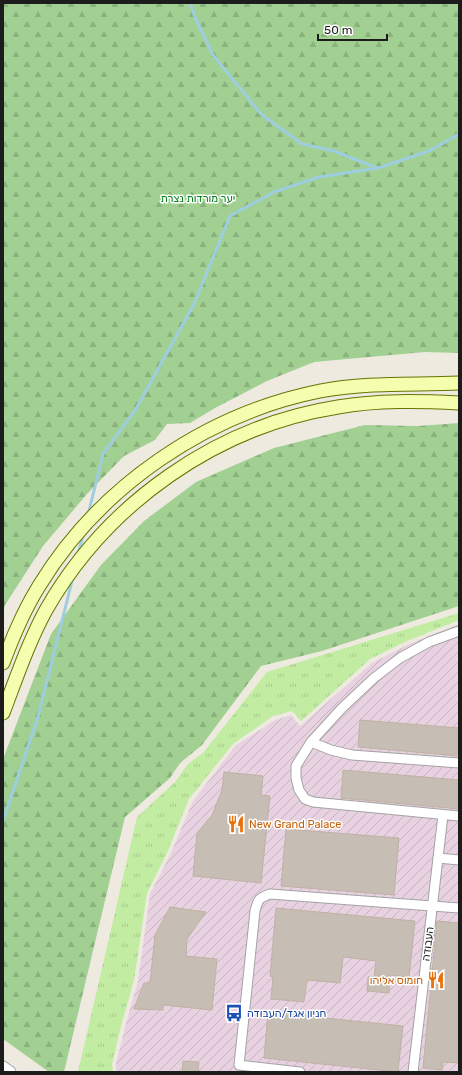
<svg xmlns="http://www.w3.org/2000/svg" width="462" height="1075" font-family="Rubik,Heebo,sans-serif">
  <style>
    .industrial { fill: url(#industrial-furrows) }
    .grass { fill: url(#grass-tufts) }
    .forest { fill: url(#forest-firs) }
    .lines { fill: none; stroke-linecap: round; stroke-linejoin: round }
    .stream { stroke: #9ecddf; stroke-width: 3 }
    .building { fill: #c6bdb4; stroke: #c1b1a2 }
    .minor-casing { stroke: #a3a3a3; stroke-width: 11 }
    .tertiary-casing { stroke: #a3a3a3; stroke-width: 13 }
    .secondary-casing { stroke: #627600; stroke-width: 15 }
    .minor { stroke: #fff; stroke-width: 9 }
    .tertiary { stroke: #fff; stroke-width: 11 }
    .secondary { stroke: #f5fdaf; stroke-width: 13 }
    .labels { text-anchor: middle; dominant-baseline: central; stroke-width: 3; stroke-linejoin: round; paint-order: stroke }
    .park-label { font-size: 11px; fill: #047f16; stroke: #fff }
    .food-label { font-size: 11px; fill: #c56008; stroke: #fff; text-anchor: start }
    .street-label { font-size: 11px; fill: #1c1c1c; stroke: #fff }
    .transit-label { font-size: 11px; fill: #164399; stroke: #fff; text-anchor: start }
  </style>
  <defs>
    <pattern id="industrial-furrows" width="10" height="10" patternUnits="userSpaceOnUse"><rect width="10" height="10" fill="#e8d2e2"/><path d="M-1 1l2-2M0 10L10 0M9 11l2-2" fill="none" stroke="#c6b4c1"/></pattern>
    <pattern id="grass-tufts" width="24" height="20" patternUnits="userSpaceOnUse"><rect width="24" height="20" fill="#c2eca2"/><path d="M3 7l-1-3M5 7V3M7 7l1-3M15 17l-1-3M17 17v-4M19 17l1-3" fill="none" stroke="#a6ca8b"/></pattern>
    <pattern id="forest-firs" width="22" height="20" patternUnits="userSpaceOnUse"><rect width="22" height="20" fill="#a1d092"/><path d="M5 1l3.5 6h-7zM16 11l3.5 6h-7z" fill="#8ab27d"/></pattern>
  </defs>
  <rect width="100%" height="100%" fill="#eeeae0"/>
  <!-- industrial -->
  <path class="industrial" d="M459,624V1072H116V1064L125,1027L138,981L150,894L170,855L193,801L235,746L275,720L291,715L300,726L372,663L409,644Z"/>
  <!-- grass -->
  <path class="grass" d="M459,613V620L407,641L370,659L301,721L292,711L273,716L233,744L189,799L167,853L147,893L134,980L121,1026L112,1064L113,1072H78L137,817L175,782L188,764L203,753L267,672Z"/>
  <!-- forest -->
  <g class="forest">
    <path d="M3,3H459V353L425,352L314,362L267,381L215,408L190,423L167,424L155,440L124,456L87,494L43,546L5,605L3,611Z"/>
    <path d="M459,423V606L322,651L261,666L202,745L180,763L170,778L125,817L64,1072H49L3,1039V759L51,634L101,565L144,521L196,482L274,448L365,425L418,426Z"/>
  </g>
  <g class="lines">
    <!-- stream -->
    <g class="stream">
      <path d="M190,3L195,17L213,55L261,114L302,144L334,151L377,168"/>
      <path d="M88,515L103,454L136,409L194,304L230,216L274,192L319,177L378,168L429,151L459,134"/>
      <path d="M78,554L83,536"/>
      <path d="M3,821L38,717L72,581"/>
    </g>
  </g>
  <!-- building -->
  <g class="building">
    <path d="M360,720L459,728V756L358,747Z"/>
    <path d="M343,770L459,780V809L341,798Z"/>
    <path d="M224,772L263,776L261,795L270,796L261,883L193,876L197,833L212,815L222,790Z"/>
    <path d="M286,829L399,838L394,895L281,886Z"/>
    <path d="M170,907L206,912L187,939L186,956L217,959L212,1010L163,1005V1010L134,1009L144,983H150L155,935Z"/>
    <path d="M276,908L415,921L409,977L390,975L389,993L367,991L368,977H374L376,961L343,957L340,983L307,980L304,1002L271,999L273,977L270,976Z"/>
    <path d="M437,921L459,923V1063L443,1062L442,1070L423,1068Z"/>
    <path d="M268,1012L403,1026L398,1072L264,1058Z"/>
    <path d="M183,1061L199,1062L198,1072H182Z"/>
  </g>
  <g class="lines">
    <!-- minor casing -->
    <g class="minor-casing">
      <g id="minor">
        <path d="M459,631L429,642L400,658L374,678L342,708L311,742L296,766V778L299,790L305,799L313,802L459,816"/>
        <path d="M311,742L331,750L352,755L459,763"/>
        <path d="M438,858L459,860"/>
        <path d="M300,1072L239,1065L255,911C258,900 258,898 270,894L459,908"/>
        <path d="M413,1072L443,815"/>
      </g>
    </g>
    <!-- tertiary casing -->
    <g class="tertiary-casing">
      <path id="tertiary" d="M3,1067L10,1072"/>
    </g>
    <!-- secondary casing -->
    <g class="secondary-casing">
      <g id="secondary">
        <path d="M3,663C13,636 24,610 39,586C100,486 206,414 320,391C366,382 413,385 459,383"/>
        <path d="M3,713C16,679 28,643 46,610C107,503 217,426 338,407C378,400 419,401 459,403"/>
      </g>
    </g>
    <!-- minor -->
    <use href="#minor" class="minor"/>
    <!-- tertiary -->
    <use href="#tertiary" class="tertiary"/>
    <!-- secondary -->
    <use href="#secondary" class="secondary"/>
  </g>
  <!-- icons -->
  <defs>
    <g id="restaurant-bare" transform="scale(1.38)"><path d="M-5-6h1v4h1v-4h1v4h1v-4h1v5L-1.5 .5V6h-2V.5L-5-1ZM5-6V6H3V1.5H1.5Q1.5-4 5-6Z" fill="#e8710a" stroke="#fff" stroke-width="2.5" paint-order="stroke"/></g>
    <g id="bus-bare" transform="scale(1.38)"><path d="M-5-6H5V4H4V6H2V4H-2V6H-4V4H-5ZM-3.5-4V0h7V-4ZM-3.5 1.2v1.5H-2V1.2ZM2 1.2v1.5H3.5V1.2Z" fill="#1a4fb4" stroke="#fff" stroke-width="2.5" paint-order="stroke"/></g>
  </defs>
  <g fill-rule="evenodd">
    <use href="#restaurant-bare" x="236" y="824"/>
    <use href="#restaurant-bare" x="436" y="980"/>
    <use href="#bus-bare" x="234" y="1013"/>
  </g>
  <g class="labels">
    <!-- park labels -->
    <g class="park-label">
      <text x="198" y="198">יער מורדות נצרת</text>
    </g>
    <!-- food labels -->
    <g class="food-label">
      <text x="249" y="824">New Grand Palace</text>
      <text x="423" y="980" text-anchor="end">חומוס אליהו</text>
    </g>
    <!-- street labels -->
    <g class="street-label">
      <text transform="translate(428 944) rotate(-83)">העבודה</text>
    </g>
    <!-- transit labels -->
    <g class="transit-label">
      <text x="247" y="1013">חניון אגד/העבודה</text>
    </g>
  </g>
  <!-- border -->
  <rect width="462" height="1075" fill="none" stroke="#1c1c1c" stroke-width="8"/>
  <!-- scale -->
  <path d="M318 34v6h69v-6" fill="none" stroke="#1c1c1c" stroke-width="2"/>
  <text x="324" y="34" font-size="12" fill="#1c1c1c" stroke="#ffffff" stroke-width="3" paint-order="stroke">50 m</text>
</svg>
